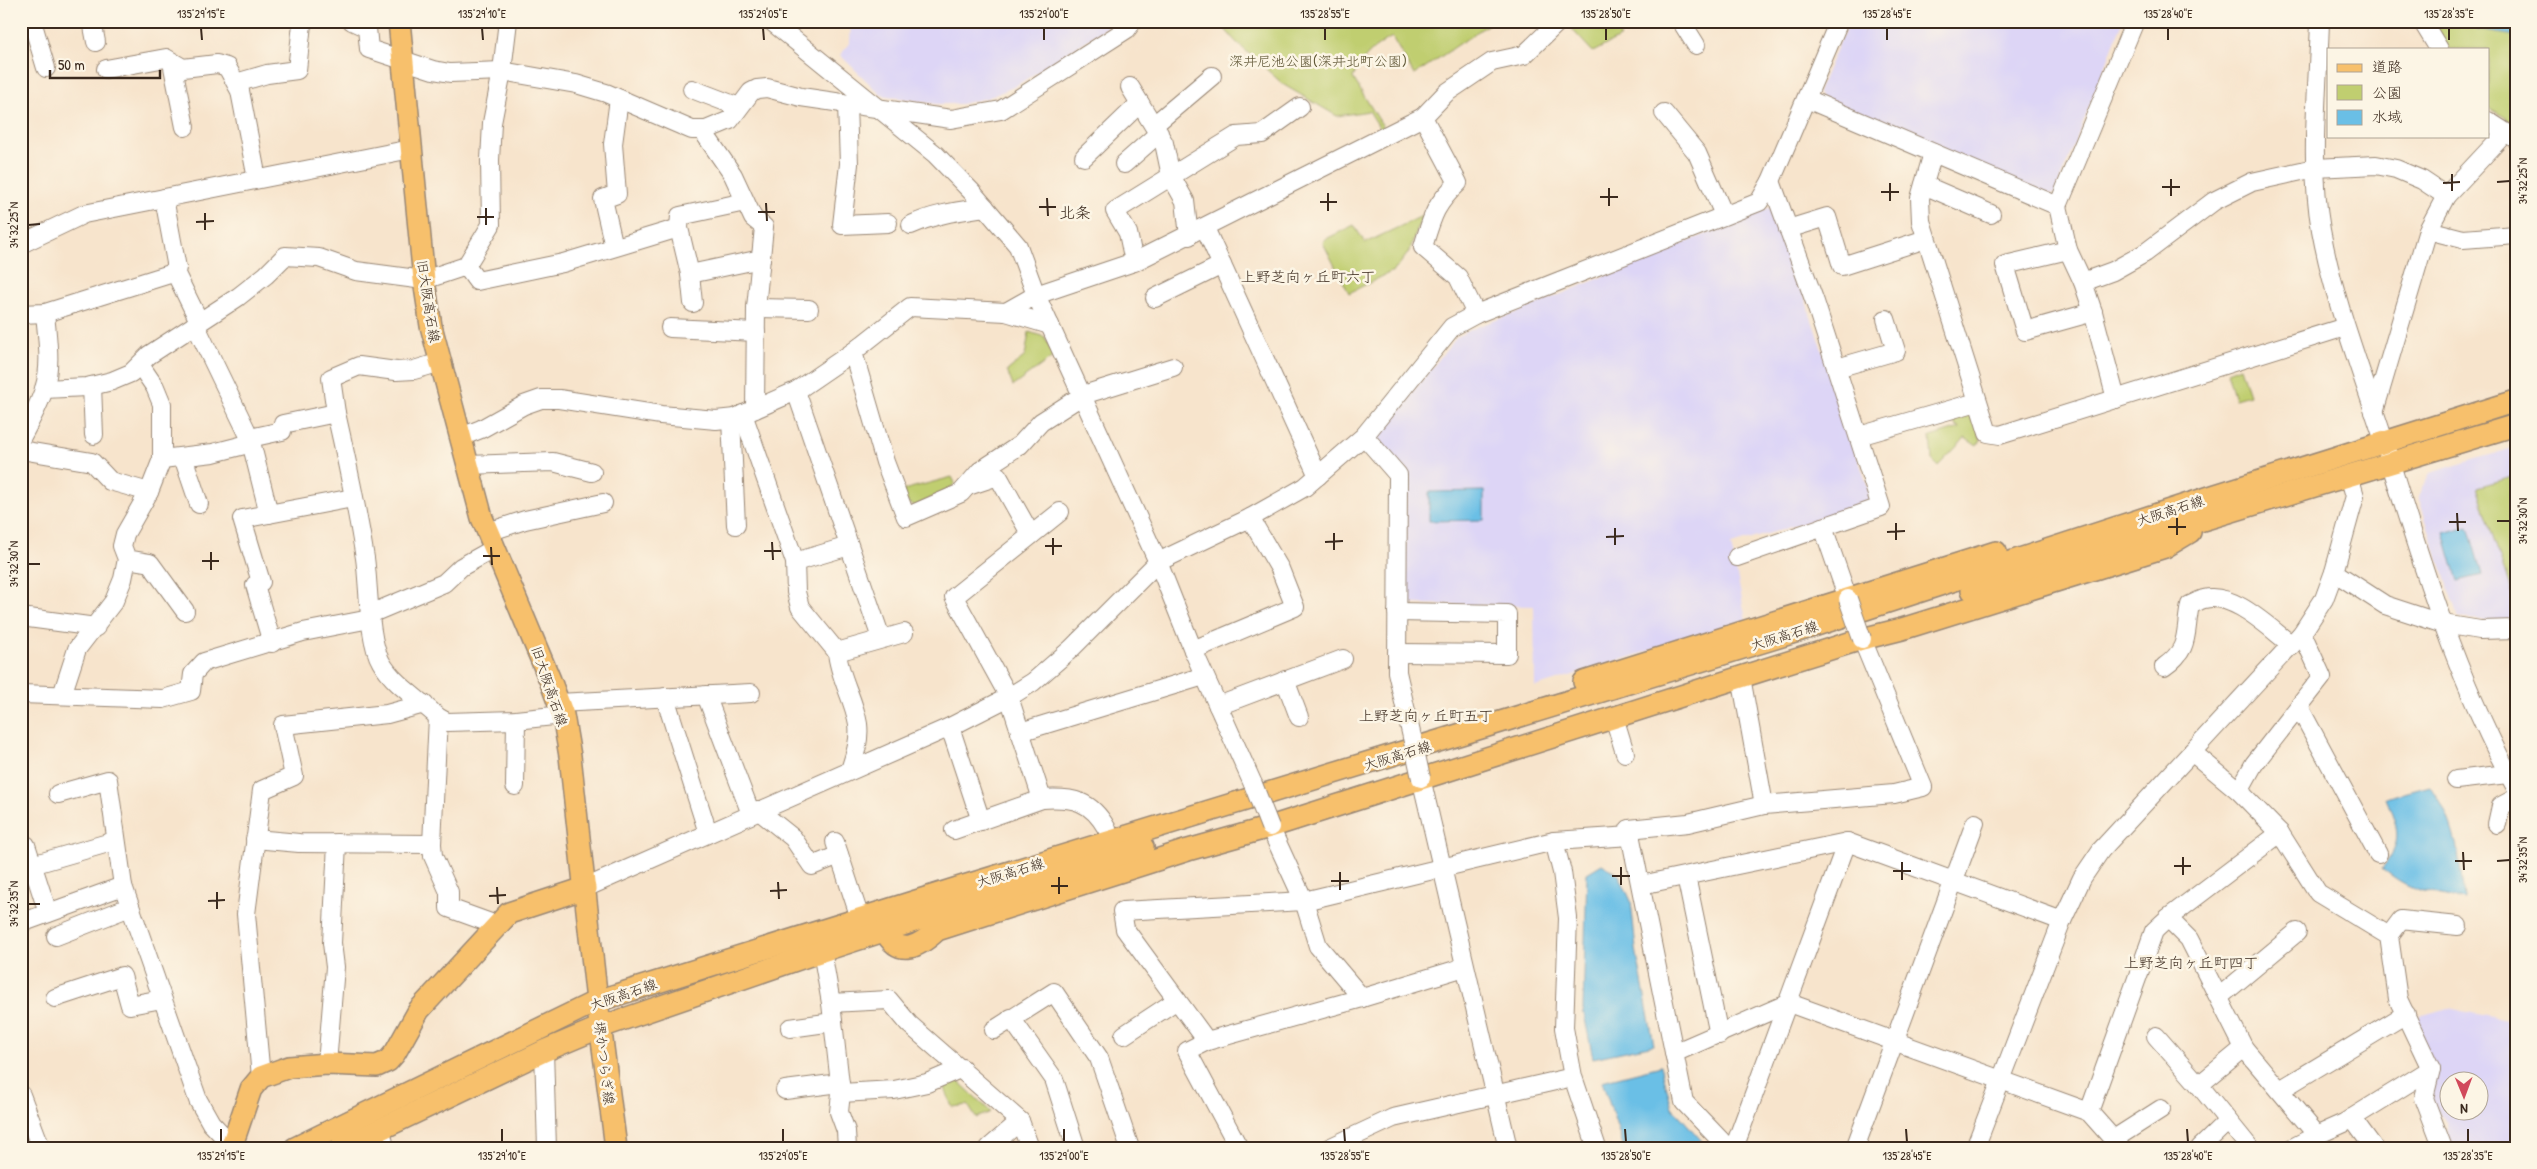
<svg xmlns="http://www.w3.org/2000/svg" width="2537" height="1169" font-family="'Patrick Hand','Klee One',sans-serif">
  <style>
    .built { fill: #ddd5f6; fill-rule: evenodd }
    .green { fill: #c0ce70; stroke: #7e7c47 }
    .water { fill: #6abfe6; stroke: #527482 }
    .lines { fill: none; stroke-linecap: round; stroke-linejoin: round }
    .minor-casing { stroke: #998775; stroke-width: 20 }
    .major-casing { stroke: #998775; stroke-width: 24 }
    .minor { stroke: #fff; stroke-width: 18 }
    .major { stroke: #f7c06c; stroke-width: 21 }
    .minor-bridge-casing { stroke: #998775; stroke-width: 20; stroke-linecap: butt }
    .minor-bridge { stroke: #fff; stroke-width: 18 }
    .ticks { fill: none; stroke: #3b2a1e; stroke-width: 2 }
    .labels { text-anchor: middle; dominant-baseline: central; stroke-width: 5; stroke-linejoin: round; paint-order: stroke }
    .park-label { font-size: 14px; fill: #5c5332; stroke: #fcf5e5 }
    .street-label { font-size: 14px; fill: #3b2a1e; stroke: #fcf5e5 }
    .neighbourhood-label { font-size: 15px; fill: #3b2a1e; stroke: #fcf5e5 }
    .quarter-label { font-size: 16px; fill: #3b2a1e; stroke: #fcf5e5 }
    .neatline { fill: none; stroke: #3b2a1e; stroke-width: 2 }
    .ticks-label { font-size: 12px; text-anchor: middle; fill: #3b2a1e }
  </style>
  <rect width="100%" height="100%" fill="#fcf5e5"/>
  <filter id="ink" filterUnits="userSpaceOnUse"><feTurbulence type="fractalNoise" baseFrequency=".02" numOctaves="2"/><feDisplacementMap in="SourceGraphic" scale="10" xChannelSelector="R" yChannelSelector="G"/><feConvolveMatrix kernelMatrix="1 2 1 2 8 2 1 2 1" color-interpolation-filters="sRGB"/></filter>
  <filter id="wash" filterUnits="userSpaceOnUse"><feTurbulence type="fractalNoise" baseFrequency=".0096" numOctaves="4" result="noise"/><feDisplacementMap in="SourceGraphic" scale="20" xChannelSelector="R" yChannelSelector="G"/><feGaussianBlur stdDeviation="1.12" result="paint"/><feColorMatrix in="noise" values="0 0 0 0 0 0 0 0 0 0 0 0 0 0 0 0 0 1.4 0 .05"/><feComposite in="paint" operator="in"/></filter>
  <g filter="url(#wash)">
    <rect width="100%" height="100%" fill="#f7e4cc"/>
    <!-- built -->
    <g class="built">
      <path d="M851,21H1117L1014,87L987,98L961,104H936L881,95L840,55L850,42Z"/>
      <path d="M1849,21H2123L2055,193L2048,196L1822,98L1818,92Z"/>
      <path d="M1769,208L1775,209L1871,497L1868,503L1731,545L1746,620L1535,687L1534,606L1411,604L1406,601V470L1376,442L1375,438L1457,337L1476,327L1513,314Z"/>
      <path d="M2516,447V619L2491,621L2458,618L2418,496L2430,473Z"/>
      <path d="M2448,1008L2516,1022V1148H2449L2448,1123L2431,1104L2416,1017ZM2450,1082H2480V1112H2450Z"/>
    </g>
    <!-- green -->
    <g class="green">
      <path d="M1218,21H1493L1414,75L1392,37C1373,48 1361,58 1353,78L1384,128L1381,130L1369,111L1337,116L1284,85L1236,42Z"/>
      <path d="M1570,21H1607L1621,37L1593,52L1567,24Z"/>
      <path d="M2433,21H2516V124L2488,107V49H2449Z"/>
      <path d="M1422,216L1409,252L1395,270L1349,293L1323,243L1324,240L1354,225L1365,243Z"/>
      <path d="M1029,332L1045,337L1054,356L1013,386L1007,371L1025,356Z"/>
      <path d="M2240,367L2249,395L2235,399L2227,372Z"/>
      <path d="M1969,413L1974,416L1981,440L1977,446L1965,438L1938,466L1932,460L1930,437L1960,428L1947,419Z"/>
      <path d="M2516,476V604H2515L2477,487Z"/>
      <path d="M952,477L955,483L950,489L915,506L908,503L903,490Z"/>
      <path d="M958,1081L991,1112L976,1118L968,1105L952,1107L944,1085Z"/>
    </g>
    <!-- water -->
    <g class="water">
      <path d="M2473,21H2516V36L2477,30Z"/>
      <path d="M1484,491V520L1429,521V492Z"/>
      <path d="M2468,526L2482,575L2458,581L2444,533Z"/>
      <path d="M2430,786C2455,819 2460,859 2464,899C2429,893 2410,892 2382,868C2404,842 2398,828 2386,798Z"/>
      <path d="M1602,864L1619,875L1631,901L1636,949L1654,1045L1593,1058L1583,1009L1587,873Z"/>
      <path d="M1661,1066L1672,1107L1708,1148H1624L1602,1081Z"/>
    </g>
  </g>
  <g filter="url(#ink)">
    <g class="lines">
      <!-- minor casing -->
      <g class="minor-casing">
        <g id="minor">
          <path d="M32,21L46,68"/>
          <path d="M92,21L96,42"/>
          <path d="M352,21L367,28L369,49L433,70L450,73L502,71L576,84L606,93L692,130H706L730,120L751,92L757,89L767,88L801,97L951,119L1001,110L1127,29L1133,21"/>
          <path d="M771,21L935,154L972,192L1018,246L1036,295L1158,562L1193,650L1253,784"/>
          <path d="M1681,21L1696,45"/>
          <path d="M2320,21C2318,90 2309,163 2321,230C2334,301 2360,367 2382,435C2419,556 2455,677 2516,788"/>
          <path d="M2422,21L2439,49"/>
          <path d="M172,62L185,127"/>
          <path d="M106,69L166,58L183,68L217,64L227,67L240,91L257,179"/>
          <path d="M236,83L267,74L297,70L302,24L305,21"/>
          <path d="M1130,87L1164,143L1171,176L1185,201L1189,236"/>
          <path d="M692,89L739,107"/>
          <path d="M1807,99L2058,206"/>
          <path d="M847,104L849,164L842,225L888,223"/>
          <path d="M1664,113L1697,153L1724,215"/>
          <path d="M1423,117L1446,93L1492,62L1524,55L1559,21"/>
          <path d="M2488,121L2516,139"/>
          <path d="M1154,125L1212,76"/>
          <path d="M702,130L733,175L753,218L764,227L756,308L755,409"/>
          <path d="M1933,153L1920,198L1921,221L1988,433L2000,435L2345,327"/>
          <path d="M1084,157L1140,103"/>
          <path d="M1124,164L1159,133"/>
          <path d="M1924,185L1991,214"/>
          <path d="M911,225C934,214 959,211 985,207"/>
          <path d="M1205,228L1318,476"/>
          <path d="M1788,229L1827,217L1842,266L1926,239"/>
          <path d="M2428,230L2463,239L2516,235"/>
          <path d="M21,244L84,214L411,149"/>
          <path d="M614,247L603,199L617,194L613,144L619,99"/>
          <path d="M2068,250L2005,265L2025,331L2093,312"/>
          <path d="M1134,262L1128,233L1115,211L1236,136L1262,134L1300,107"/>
          <path d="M466,266L477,281L563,263L679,228"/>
          <path d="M174,270L199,321"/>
          <path d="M690,274L761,259"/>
          <path d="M2083,282L2113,271L2145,253L2214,201L2252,182L2315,168L2376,165L2396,169L2422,180L2446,196"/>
          <path d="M1155,298L1222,265"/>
          <path d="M693,303L690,274L679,228L680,216L745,202"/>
          <path d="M756,308L809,309"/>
          <path d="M1006,312L1036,295L1134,262L1423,117L1458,183C1435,204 1432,217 1423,247L1458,277L1476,314"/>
          <path d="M21,314L45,313L170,274L177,268L164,198"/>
          <path d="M195,324L250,438L269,514"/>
          <path d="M670,328L756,332"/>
          <path d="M853,352L885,462L906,517L961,493L980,471L1020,445L1041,422L1083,395L1173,367"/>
          <path d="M1837,368L1896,351L1886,319"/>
          <path d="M92,386L94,435"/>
          <path d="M44,389L87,387L112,381L131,373L149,355L238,297L266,275L285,256L319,258L356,271L424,280L466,266L491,225L490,160L492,123L502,71L508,21"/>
          <path d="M796,391L881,638"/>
          <path d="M2116,399L2093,312L2083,282L2068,250L2058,206L2135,21"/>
          <path d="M2374,412L2428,230L2446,196L2505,133"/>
          <path d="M336,413L331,378L359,366L396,371L414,370L441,362"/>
          <path d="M743,414L795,562L796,592L800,607L837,652L904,633"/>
          <path d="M731,419L736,525"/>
          <path d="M1364,436L1398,475L1397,672L1412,737"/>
          <path d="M1859,436L1977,402"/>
          <path d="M461,437L481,429L524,405L541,399H559L661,415L716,420L735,418L796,391L853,352L910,307L1006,312L1050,325"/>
          <path d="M21,438C29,423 39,406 44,389C52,365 47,338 45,313"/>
          <path d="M250,438L282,431L283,424L336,413C347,461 357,509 365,558C369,585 368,640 381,662C394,685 419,699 438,717L447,722L516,720L563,715"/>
          <path d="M21,450L92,462L110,481L149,492"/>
          <path d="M183,457L199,504"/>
          <path d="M162,459L213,453L252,443"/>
          <path d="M468,465L553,462L592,472"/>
          <path d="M968,486L998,476L1031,535"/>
          <path d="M1060,512L954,597L1009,697L1042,799C1073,797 1091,800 1107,829"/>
          <path d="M1823,527L1848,599"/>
          <path d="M488,532L525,520L603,503"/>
          <path d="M1737,557L1881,507L1815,302L1771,181"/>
          <path d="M127,559L150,563L185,611"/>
          <path d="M795,562L849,546"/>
          <path d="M2334,572L2385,605L2443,624L2480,630L2516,629"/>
          <path d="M370,614L444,583L461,567L495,548"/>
          <path d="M21,617L96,627"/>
          <path d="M272,643L255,585L261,582L242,519L353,498"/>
          <path d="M1193,650L1295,607L1280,569L1250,518"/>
          <path d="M837,652C839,677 854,699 858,724C860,740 855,755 850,770"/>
          <path d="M1397,653L1507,654V614L1397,612"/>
          <path d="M2164,667C2191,648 2184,634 2190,605C2195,603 2200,600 2204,599C2233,591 2270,629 2292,645"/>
          <path d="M1741,677L1764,805"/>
          <path d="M1285,680L1299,717"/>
          <path d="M21,694L163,699L191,691L193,674L204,662L303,632L370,619"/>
          <path d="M62,695L77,649L114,601L123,579L127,559L122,546L125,534L149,492L162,459V404L155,387L140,365"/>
          <path d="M706,695L751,814"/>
          <path d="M665,697L708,833"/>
          <path d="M558,703L751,693"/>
          <path d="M1218,706L1343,659"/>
          <path d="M2299,707L2378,854"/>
          <path d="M438,717L432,844L433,856L449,892V908L496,925"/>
          <path d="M1614,717L1625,753"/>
          <path d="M950,727L981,821"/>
          <path d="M1020,732L1204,676"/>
          <path d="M2192,752L2239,791L2280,833L2318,893L2389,936L2398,999L2431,1069L2424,1098L2443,1148"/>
          <path d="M1421,778L1508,1148"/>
          <path d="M2456,780L2516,773"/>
          <path d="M515,786L516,720"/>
          <path d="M2239,791L2254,764L2322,677L2302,633"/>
          <path d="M58,794L108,780L123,886L198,1100L211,1123L231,1144"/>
          <path d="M758,810L793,838L812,866L839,855"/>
          <path d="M2497,824L2501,806L2516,798"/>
          <path d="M1270,827L1304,901L1554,841L1631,836"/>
          <path d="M954,830L1042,799"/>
          <path d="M255,839L299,843L432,844"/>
          <path d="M1554,841L1562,872L1568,918L1564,1028L1573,1077L1597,1148"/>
          <path d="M835,842L860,918"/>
          <path d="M21,847L26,845L48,913"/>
          <path d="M32,865L115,841"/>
          <path d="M1686,876L1719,1035"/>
          <path d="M1641,885L1847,842L2062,921"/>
          <path d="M585,888L950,727L1009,697L1033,682L1071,649L1158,562L1250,518L1305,487L1364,436L1452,327L1476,314L1759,202L1771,181L1839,21"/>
          <path d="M1304,901L1318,946L1362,998L1207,1041L1125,929L1122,911Z"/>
          <path d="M2168,918L2189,939L2244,1048L2317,1135L2344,1123L2431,1069"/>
          <path d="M21,923L123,886"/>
          <path d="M56,936L130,907"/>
          <path d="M2389,936L2401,920L2458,926"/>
          <path d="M822,951L831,1003L889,1000L909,1024L1020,1121L1030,1148"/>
          <path d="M2219,997L2297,932"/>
          <path d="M55,998L122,976L130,1005L162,999"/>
          <path d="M1362,998L1465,967"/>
          <path d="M831,1003L841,1093L839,1112L846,1131L847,1148"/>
          <path d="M1011,1018L1054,1079L1076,1148"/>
          <path d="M790,1028L833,1022"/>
          <path d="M994,1030L1054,992L1099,1058L1130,1148"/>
          <path d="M1124,1035L1177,1000"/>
          <path d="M2156,1036L2199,1085"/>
          <path d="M1207,1041L1187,1051L1239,1148"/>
          <path d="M2244,1048L2199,1085L2250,1148"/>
          <path d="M544,1051L547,1148"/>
          <path d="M1674,1053L1789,1003L2089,1112L2154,931L2168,918L2280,833"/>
          <path d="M327,1064L335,967L332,943L337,843"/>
          <path d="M261,1077L246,914L262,790L294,776L283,725L387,714L424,704"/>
          <path d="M785,1090L840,1083"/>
          <path d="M2280,1090L2406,1014"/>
          <path d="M841,1093L894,1090L927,1083L962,1068"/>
          <path d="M21,1095L41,1148"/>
          <path d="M2089,1112L2121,1148"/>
          <path d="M2352,1118L2374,1148"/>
          <path d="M381,1129L385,1148"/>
          <path d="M2114,1139L2161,1109"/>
          <path d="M989,1148L1020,1121"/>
          <path d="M1329,1148L1393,1118L1573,1077"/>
          <path d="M1728,1148L1684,1102L1629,829L1688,823L1764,805L1894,794L1923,787L1862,639"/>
          <path d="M1734,1148L1847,842"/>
          <path d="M1855,1148L1975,823"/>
          <path d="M1975,1148L2062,921L2082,878L2101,850L2302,633L2324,599L2334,572L2355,496L2349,476"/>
          <path d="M2200,1148L2228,1121"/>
          <path d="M2292,1148L2317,1135"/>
        </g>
      </g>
      <!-- major casing -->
      <g class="major-casing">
        <g id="major">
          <path d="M399,21L424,280L431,326L482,518L550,680L563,715L570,756L597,1001L616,1148"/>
          <path d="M1972,590L2516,425"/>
          <path d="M1584,682L1996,552"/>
          <path d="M885,931C899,958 919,947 937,930L1188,850L1270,827L1741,677L1862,639L1902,629L2165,547L2190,532"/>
          <path d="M231,1148L251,1089L261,1077L289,1067L327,1064L377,1066L388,1061L395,1053L419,1010L509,913L585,888"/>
          <path d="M295,1148L597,1001L964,886L1795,632L2216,495L2516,401"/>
          <path d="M341,1148L544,1051L601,1027L822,951L1143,847"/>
        </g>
      </g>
      <!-- minor -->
      <use href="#minor" class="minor"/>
      <!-- major -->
      <use href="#major" class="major"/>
      <!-- minor-bridge casing -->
      <g class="minor-bridge-casing">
        <g id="minor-bridge">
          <path d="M1848,599L1862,639"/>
          <path d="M1412,737L1421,778"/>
          <path d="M1253,784L1270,827"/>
        </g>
      </g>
      <!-- minor-bridge -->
      <use href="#minor-bridge" class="minor-bridge"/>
    </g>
  </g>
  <!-- ticks -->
  <path class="ticks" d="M201,28L202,40M482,28L483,40M763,28L764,40M1044,28V40M1325,28V40M1606,28V40M1887,28V40M2168,28V40M2449,28V40M2452,174V191M2171,179V196M2497,182L2510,181M1890,183V201M2443,183L2460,182M2162,187H2180M1609,188V206M1881,192H1899M1328,193V211M1600,197H1618M1047,198L1048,216M1320,202H1337M766,203L767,221M1039,207H1056M486,208V225M758,212H775M205,213V230M477,217H494M196,222L214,221M28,225L40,224M2457,513L2458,531M2177,518V535M2497,521H2510M2449,522H2466M1896,523V540M2168,527H2186M1615,528V545M1887,532L1905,531M1334,533V550M1606,537L1624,536M1053,538V555M772,542L773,560M1325,542L1343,541M1045,546H1062M491,547L492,565M764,551H781M211,552V570M483,556H500M202,561H219M28,564H40M2463,852L2464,870M2183,857V875M2455,861H2472M2497,861L2510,860M1902,862V880M2174,866H2191M1621,867V885M1893,871H1911M1340,872V890M1612,876H1630M1059,877V894M1331,881H1349M778,882L779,899M1051,886H1068M497,887L498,904M770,891L787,890M217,892V909M489,896L506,895M208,901L225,900M28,904H40M221,1129V1142M502,1129V1142M783,1129V1142M1064,1129V1142M1344,1129L1345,1142M1625,1129L1626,1142M1906,1129L1907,1142M2187,1129L2188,1142M2468,1129V1142"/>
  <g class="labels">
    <!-- park labels -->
    <g class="park-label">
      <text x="1318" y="60">深井尼池公園(深井北町公園)</text>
    </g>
    <!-- street labels -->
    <g class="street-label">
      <text transform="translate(429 301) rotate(81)">旧大阪高石線</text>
      <text transform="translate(2170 510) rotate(-18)">大阪高石線</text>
      <text transform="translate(1784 635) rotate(-17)">大阪高石線</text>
      <text transform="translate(550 686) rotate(71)">旧大阪高石線</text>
      <text transform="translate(1397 755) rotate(-17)">大阪高石線</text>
      <text transform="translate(1010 872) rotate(-17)">大阪高石線</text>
      <text transform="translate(623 994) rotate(-19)">大阪高石線</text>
      <text transform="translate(605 1063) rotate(83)">堺かつらぎ線</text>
    </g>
    <!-- neighbourhood labels -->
    <g class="neighbourhood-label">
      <text x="1308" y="276">上野芝向ヶ丘町六丁</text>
      <text x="1426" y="715">上野芝向ヶ丘町五丁</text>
      <text x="2191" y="962">上野芝向ヶ丘町四丁</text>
    </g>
    <!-- quarter labels -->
    <g class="quarter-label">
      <text x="1075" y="212">北条</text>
    </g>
  </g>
  <!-- margin -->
  <rect width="2537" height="1169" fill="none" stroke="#fcf5e5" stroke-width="55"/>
  <!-- legend -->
  <rect x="2327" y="48" width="162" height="90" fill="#fcf5e5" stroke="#afa495"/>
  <rect x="2337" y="64" width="25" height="8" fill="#f7c06c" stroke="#afa495"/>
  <text x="2372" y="72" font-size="15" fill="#3b2a1e">道路</text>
  <rect x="2337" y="85" width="25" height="15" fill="#c0ce70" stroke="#afa495"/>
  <text x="2372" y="98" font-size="15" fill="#3b2a1e">公園</text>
  <rect x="2337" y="110" width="25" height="15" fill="#6abfe6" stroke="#afa495"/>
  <text x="2372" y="122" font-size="15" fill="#3b2a1e">水域</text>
  <!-- north arrow -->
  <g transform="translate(2464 1096) rotate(179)"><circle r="24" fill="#fcf5e5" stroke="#afa495"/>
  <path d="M0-4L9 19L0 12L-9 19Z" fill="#d1495b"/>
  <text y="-8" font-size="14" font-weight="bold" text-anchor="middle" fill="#3b2a1e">N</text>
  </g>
  <!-- scale -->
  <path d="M50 70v8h110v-8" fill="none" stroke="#3b2a1e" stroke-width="2.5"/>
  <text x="58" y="70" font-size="15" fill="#3b2a1e" stroke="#fcf5e5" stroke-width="4" paint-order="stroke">50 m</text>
  <rect x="28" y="28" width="2482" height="1114" class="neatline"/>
  <g class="ticks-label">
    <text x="201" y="18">135°29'15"E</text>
    <text x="482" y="18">135°29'10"E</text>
    <text x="763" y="18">135°29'05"E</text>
    <text x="1044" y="18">135°29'00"E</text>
    <text x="1325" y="18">135°28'55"E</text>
    <text x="1606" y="18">135°28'50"E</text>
    <text x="1887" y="18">135°28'45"E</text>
    <text x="2168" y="18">135°28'40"E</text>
    <text x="2449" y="18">135°28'35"E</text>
    <text transform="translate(2523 181) rotate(-90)" y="4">34°32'25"N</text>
    <text transform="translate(14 225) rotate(-90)" y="4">34°32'25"N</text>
    <text transform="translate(2523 521) rotate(-90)" y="4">34°32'30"N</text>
    <text transform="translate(14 564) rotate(-90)" y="4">34°32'30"N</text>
    <text transform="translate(2523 860) rotate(-90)" y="4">34°32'35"N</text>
    <text transform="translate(14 904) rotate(-90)" y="4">34°32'35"N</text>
    <text x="221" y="1160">135°29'15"E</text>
    <text x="502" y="1160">135°29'10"E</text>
    <text x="783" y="1160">135°29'05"E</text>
    <text x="1064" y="1160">135°29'00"E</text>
    <text x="1345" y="1160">135°28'55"E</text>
    <text x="1626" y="1160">135°28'50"E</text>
    <text x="1907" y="1160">135°28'45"E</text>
    <text x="2188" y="1160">135°28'40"E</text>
    <text x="2468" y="1160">135°28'35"E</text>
  </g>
</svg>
